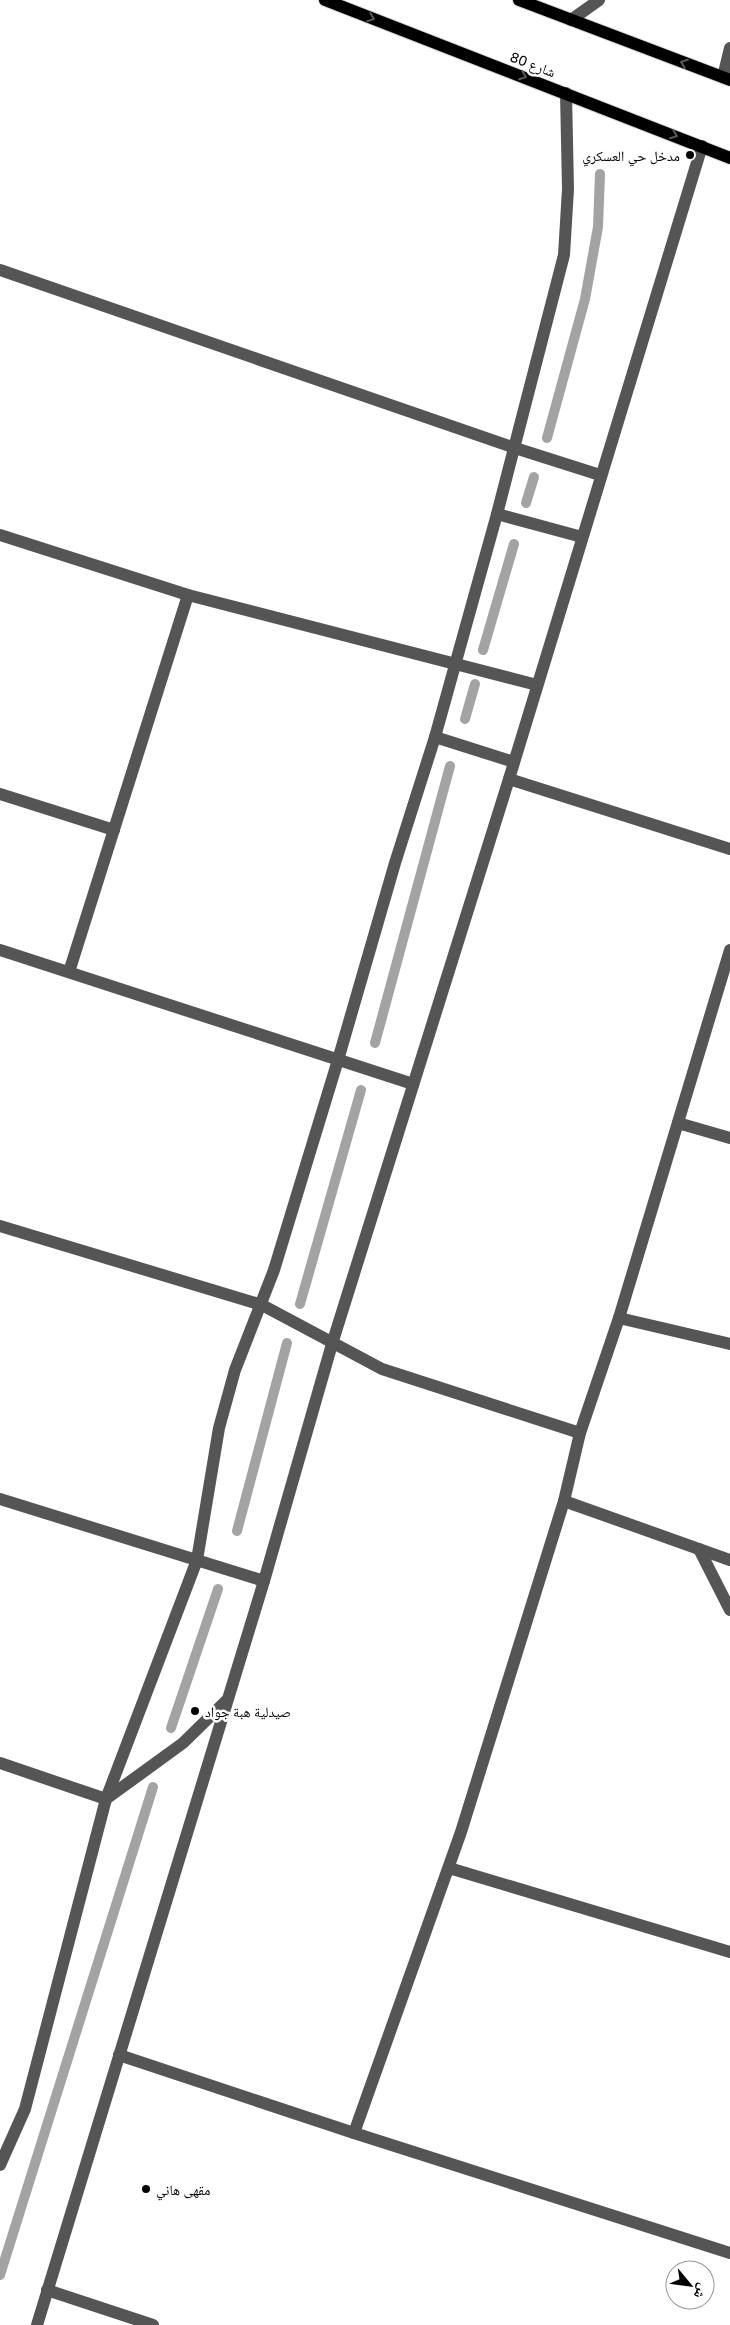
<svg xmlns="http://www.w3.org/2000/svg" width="730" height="2325" font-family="'Golos Text','Noto Naskh Arabic',sans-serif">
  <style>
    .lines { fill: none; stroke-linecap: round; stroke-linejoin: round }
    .stream { stroke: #a3a3a3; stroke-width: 10 }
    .major-casing { stroke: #dbdbdb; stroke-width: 14 }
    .minor { stroke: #555; stroke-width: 12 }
    .major { stroke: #000; stroke-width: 12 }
    .oneway { stroke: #595959 }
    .poi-dot { fill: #000; stroke: #fff; stroke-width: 2 }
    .labels { text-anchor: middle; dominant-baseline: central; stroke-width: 5; stroke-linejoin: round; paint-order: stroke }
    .street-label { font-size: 14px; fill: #000; stroke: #fff }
    .poi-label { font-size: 14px; fill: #000; stroke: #fff; text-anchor: start }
  </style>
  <rect width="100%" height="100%" fill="#fff"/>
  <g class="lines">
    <!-- stream -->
    <g class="stream">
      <path d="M547,438L585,299L598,227L600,174"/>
      <path d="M526,503L534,477"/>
      <path d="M483,650L514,544"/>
      <path d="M465,719L475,684"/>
      <path d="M375,1043L450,766"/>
      <path d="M300,1304L361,1090"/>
      <path d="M237,1531L287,1343"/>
      <path d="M171,1728L218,1589"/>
      <path d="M0,2275L153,1787"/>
    </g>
    <!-- major casing -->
    <g class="major-casing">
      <g id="major">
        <path d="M325,0L730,158"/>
        <path d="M519,0L730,80"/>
      </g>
    </g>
    <!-- minor -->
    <g class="minor">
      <path d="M571,20L599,0"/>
      <path d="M723,77L730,48"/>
      <path d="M0,270L515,448L600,475"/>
      <path d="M497,514L582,537"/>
      <path d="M0,535L188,595L537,685"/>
      <path d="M435,737L514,762"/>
      <path d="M509,779L730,849"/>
      <path d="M0,794L114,830"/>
      <path d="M0,950L413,1084"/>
      <path d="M69,972L188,595"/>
      <path d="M678,1123L730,1138"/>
      <path d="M0,1226L262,1305L382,1369L580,1433"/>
      <path d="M619,1318L730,1344"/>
      <path d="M0,1499L264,1581"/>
      <path d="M564,1501L730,1560"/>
      <path d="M699,1549L730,1610"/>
      <path d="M0,1763L106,1799L183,1743L226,1701"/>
      <path d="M449,1868L730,1952"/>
      <path d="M119,2055L354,2133L730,2253"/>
      <path d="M354,2133L461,1832L564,1501L580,1433L619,1318L730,950"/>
      <path d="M0,2165L25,2109L106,1799L197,1560L219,1428L235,1370L274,1270L338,1060L395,863L435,737L497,514L564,255L568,189L566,93"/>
      <path d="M47,2290L153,2325"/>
      <path d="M37,2325L264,1581L332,1344L509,779L702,146"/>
    </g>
    <!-- major -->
    <use href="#major" class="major"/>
  </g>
  <!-- one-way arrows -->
  <defs><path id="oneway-chevron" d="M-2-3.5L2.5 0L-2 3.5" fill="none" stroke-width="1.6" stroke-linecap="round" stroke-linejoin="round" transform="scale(1.25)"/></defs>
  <g class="oneway">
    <use href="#oneway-chevron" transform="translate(371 18) rotate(21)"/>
    <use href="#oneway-chevron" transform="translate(684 63) rotate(-159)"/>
    <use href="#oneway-chevron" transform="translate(523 76) rotate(21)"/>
    <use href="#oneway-chevron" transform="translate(674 135) rotate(21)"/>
  </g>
  <!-- markers -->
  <g class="poi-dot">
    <circle cx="690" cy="155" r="5"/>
    <circle cx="195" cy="1711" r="5"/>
    <circle cx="146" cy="2189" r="5"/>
  </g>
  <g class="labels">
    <!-- street labels -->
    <g class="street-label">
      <text transform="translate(533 64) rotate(21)">شارع 80</text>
    </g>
    <!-- poi labels -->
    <g class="poi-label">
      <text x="680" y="155" text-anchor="end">مدخل حي العسكري</text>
      <text x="205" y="1711">صيدلية هبة جواد</text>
      <text x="156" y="2189">مقهى هاني</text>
    </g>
  </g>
  <!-- north arrow -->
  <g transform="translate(690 2285) rotate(119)"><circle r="24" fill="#ffffff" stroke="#999999"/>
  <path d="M0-4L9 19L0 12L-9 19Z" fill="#000000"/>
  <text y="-8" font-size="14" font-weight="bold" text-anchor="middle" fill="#000000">ش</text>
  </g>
</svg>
